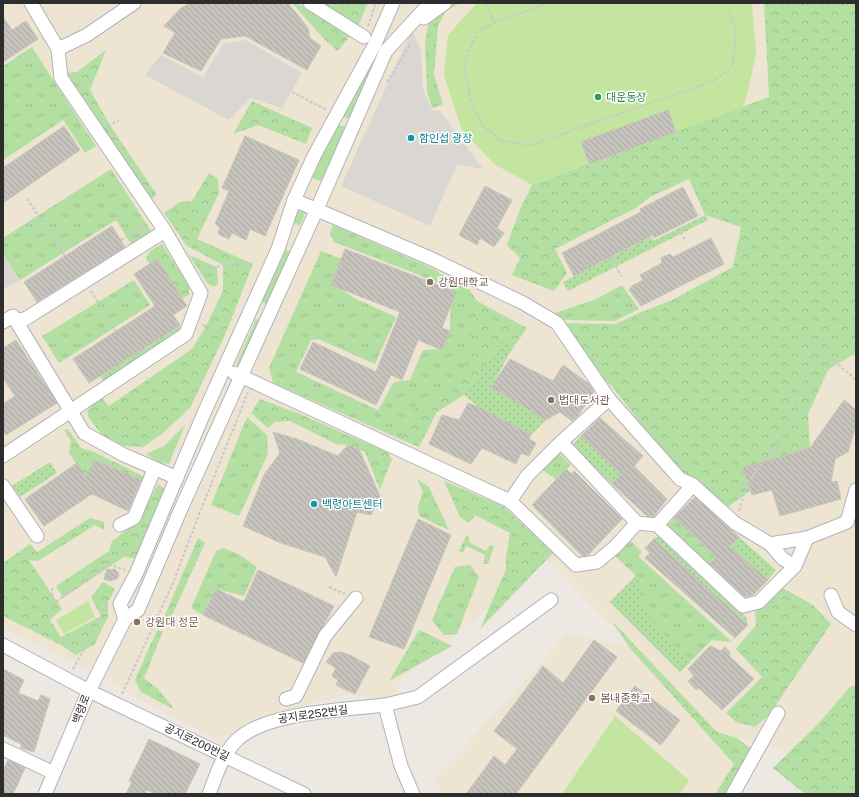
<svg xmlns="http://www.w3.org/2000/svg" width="859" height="797" font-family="'Public Sans','Noto Sans KR',sans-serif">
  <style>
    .education { fill: #ede5d2 }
    .grass { fill: #b4dfa2 }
    .forest { fill: url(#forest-crowns) }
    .park { fill: url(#park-tufts) }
    .garden { fill: url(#garden-dots) }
    .pitch { fill: #c4e59f }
    .plaza { fill: #dad7d3 }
    .building { fill: url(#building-back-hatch); stroke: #c9c4ba }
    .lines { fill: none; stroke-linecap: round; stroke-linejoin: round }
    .minor-casing { stroke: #b1b2bc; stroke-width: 15 }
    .path { stroke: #c8c8c8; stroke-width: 2; stroke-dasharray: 3 2; stroke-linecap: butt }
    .minor { stroke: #fff; stroke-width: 13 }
    .leisure-dot { fill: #2e9e5b; stroke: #fff; stroke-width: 1.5 }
    .culture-dot { fill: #0f9aa8; stroke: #fff; stroke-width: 1.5 }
    .education-dot { fill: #8d6e63; stroke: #fff; stroke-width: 1.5 }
    .labels { text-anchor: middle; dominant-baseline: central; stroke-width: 3; stroke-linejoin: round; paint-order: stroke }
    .leisure-label { font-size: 11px; fill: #27864d; stroke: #fff; text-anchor: start }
    .culture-label { font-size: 11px; fill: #0d838f; stroke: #fff; text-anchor: start }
    .education-label { font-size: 11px; fill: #785e54; stroke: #fff; text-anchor: start }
    .street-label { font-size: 11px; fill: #2d2d2d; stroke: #fff }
  </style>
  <defs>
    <pattern id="forest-crowns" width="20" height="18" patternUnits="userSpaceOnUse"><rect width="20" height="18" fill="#b4dfa2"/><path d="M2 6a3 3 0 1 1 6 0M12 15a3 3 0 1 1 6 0" fill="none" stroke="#9bc08c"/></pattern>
    <pattern id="park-tufts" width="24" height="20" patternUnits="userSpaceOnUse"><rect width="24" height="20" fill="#b4dfa2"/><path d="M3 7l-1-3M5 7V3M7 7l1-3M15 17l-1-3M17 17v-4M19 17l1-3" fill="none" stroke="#9bc08c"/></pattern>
    <pattern id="garden-dots" width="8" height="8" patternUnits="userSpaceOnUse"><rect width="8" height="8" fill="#b4dfa2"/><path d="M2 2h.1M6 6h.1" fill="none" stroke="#9bc08c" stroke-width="1.8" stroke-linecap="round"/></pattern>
    <pattern id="building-back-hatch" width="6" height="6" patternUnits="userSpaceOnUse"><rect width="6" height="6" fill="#c6c2bc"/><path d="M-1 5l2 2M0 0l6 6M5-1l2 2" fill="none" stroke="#aaa7a2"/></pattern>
  </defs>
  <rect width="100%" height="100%" fill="#ede8e1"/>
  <!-- education -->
  <g class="education">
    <path d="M3,3H856V794L793,754L717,732L547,560L520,577L492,606L401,679L394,701L347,695L293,708L235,733L224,745L71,661L3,628Z"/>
    <path d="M568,633L629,647L735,764L715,794H443L434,780Z"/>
  </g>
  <!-- grass -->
  <g class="grass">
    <path d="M367,60L375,63L349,119L341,116Z"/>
    <path d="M337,124L346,127L321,181L312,178Z"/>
    <path d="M299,206L307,208L300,226L292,222Z"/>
    <path d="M283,249L290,252L268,305L262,302Z"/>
    <path d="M256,319L262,321L242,367L236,365Z"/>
    <path d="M185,425L169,464L158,462L146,454L164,446Z"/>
  </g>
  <!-- forest -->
  <g class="forest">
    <path d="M292,3H297L350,36L338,51L325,40Z"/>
    <path d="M318,3H368L357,29Z"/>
    <path d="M764,3H856V353L828,370L808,414L810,448L765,464L754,488L722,511L686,482L612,386L585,363L557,323L616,324L634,315L672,300L733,267L741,227L705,215L689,179L650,197L634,209L555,249L567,273L554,291L512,275L520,258L507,245L521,207L532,185L769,97Z"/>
    <path d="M106,50L90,90L110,125L157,195L151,199L66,73L77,72Z"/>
    <path d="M252,101L312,128L306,144L258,125L233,134Z"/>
    <path d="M209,173L218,179L219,193L197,239L253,264L225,335L190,408L162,434L143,447L124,446L102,435L89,418L87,411L91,405L102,398L109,406L192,349L206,326L223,291V265L187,246L164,213L180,202L192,201Z"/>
    <path d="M162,244L189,286V295L182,298L157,259L150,264L146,259L150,251Z"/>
    <path d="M477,301L527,328L511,351L502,342L464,395L437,412L419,447L400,439L412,409L429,403L475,322L478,309Z"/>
    <path d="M260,399L300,414L387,452L392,459L380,490L365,452L348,445L336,444L290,421L275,422L268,428L251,413Z"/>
    <path d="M68,429L81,448L94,452L145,477V482L95,460L86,477L69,453L71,441L64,430Z"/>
    <path d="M444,481L503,506L553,553L480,629L506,569V558L510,533L475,515L469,523L460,517Z"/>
    <path d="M158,484L168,491L141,559L124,557L63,598L56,586L109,551L112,541L138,522Z"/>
    <path d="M90,518L104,522V530L95,525L38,561L29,560L62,609L50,620L61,637L101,616L91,597L103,582L115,589L108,602V616L95,644L76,655L61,645L3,616V563L30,544L37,552Z"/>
    <path d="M781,587L813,605L831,624L769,715L755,727L736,722L726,713L762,677L736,649L756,625L755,612Z"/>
    <path d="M612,621L717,732L737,738L753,750L726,794H715L734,764L629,647Z"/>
    <path d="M419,630L452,646L389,681Z"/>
    <path d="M856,685V794H805L773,768L819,723L850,687Z"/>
  </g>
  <!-- park -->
  <g class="park">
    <path d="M445,3H460L446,11L438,26L434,75L443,104L432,108L427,91L425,44L429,18Z"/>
    <path d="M32,47L96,146L85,153L63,120L3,160V66Z"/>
    <path d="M111,169L155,237L135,250L116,220L20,280L3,254V238Z"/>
    <path d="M333,225L434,269L450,280L469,289L477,301L478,309L464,369L429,403L412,409L400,439L273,383L269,368L321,251L342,259L335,285L354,298L396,317L375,364L318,339L311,340L296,372L378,410L394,382L410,380L423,350L442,349L450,331L451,289L409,271L334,242L330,233Z"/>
    <path d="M189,255L217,267L218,284L214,287L208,284Z"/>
    <path d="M134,280L150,305L59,363L42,336Z"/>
    <path d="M622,285L639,309L615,321L562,320L550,315L596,299Z"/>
    <path d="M247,417L267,435L268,454L239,516L211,505Z"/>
    <path d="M557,451L571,465L556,479L539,468Z"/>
    <path d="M417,479L429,487L449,530L419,516L418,506L423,492Z"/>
    <path d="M674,518L717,557L709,565L667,526Z"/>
    <path d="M466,536H469V542L486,551L490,545L494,546L488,564H483L485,555L466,546L463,553L459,551Z"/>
    <path d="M198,538L205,543L168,624H161Z"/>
    <path d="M631,541L642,552L638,556L732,642L712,640L680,672L610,602L636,576L614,555Z"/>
    <path d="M224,548L240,555L257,567L244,596L216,589L203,615L191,608L216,551Z"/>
    <path d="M470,565L479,577L457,634L444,635L432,620L455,567Z"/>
    <path d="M157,630L163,631L144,678L157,688L175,710L141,692L135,680Z"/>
  </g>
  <!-- garden -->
  <g class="garden">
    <path d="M705,215L708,220L568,291L563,282L650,237L655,240Z"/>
    <path d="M180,325L182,331L104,383L100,376Z"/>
    <path d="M502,341L511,351L491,387L546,420L531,435L479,407L464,395Z"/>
    <path d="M581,436L621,474L612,484L572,445Z"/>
    <path d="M50,462L57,473L20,497L12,486Z"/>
    <path d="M660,537L746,617L748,625L653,538Z"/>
    <path d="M739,537L776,570L768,580L730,547Z"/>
    <path d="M636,576L644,595L641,607L689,663L680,672L610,602Z"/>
  </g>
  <!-- pitch -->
  <g class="pitch">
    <path d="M481,3H752L756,53L749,87L743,107L532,185L494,164L461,128L444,75L448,35L475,5Z"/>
    <path d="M88,601L95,617L64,634L56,620Z"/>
    <path d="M615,716L689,780L680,794H562Z"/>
  </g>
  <!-- plaza -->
  <g class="plaza">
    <path d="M412,30L421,50L423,89L432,111H440L483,169L457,165L430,226L341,186Z"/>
    <path d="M246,40L302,73L282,108L250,98L229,120L145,75L161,55L203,77L224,43Z"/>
    <path d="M3,254L20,280L3,289Z"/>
  </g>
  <!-- building -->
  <g class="building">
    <path d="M190,3H288L308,28L310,38L321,46L307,70L245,36L221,39L201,71L163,53L175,33L164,26L181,8Z"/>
    <path d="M3,17L12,30L26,21L38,39L3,62Z"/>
    <path d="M668,110L676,132L589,164L581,142Z"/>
    <path d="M64,126L80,150L3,203V168Z"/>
    <path d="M245,136L299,160L265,236L250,229L246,240L232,233L229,239L218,234L220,227L215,224L229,191L222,188Z"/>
    <path d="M485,186L512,200L497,228L504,233L494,247L480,238L477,245L459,235Z"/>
    <path d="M683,187L698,216L654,238L653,235L574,276L562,253L641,212L640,209Z"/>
    <path d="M112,226L125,247L37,302L24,282Z"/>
    <path d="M711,238L724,264L641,306L629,290L632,286L643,280L640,275L662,263L661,258L670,254L673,257Z"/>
    <path d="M345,249L456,292L442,328L450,331L442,350L418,340L402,380L391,375L376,405L300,369L313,342L376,372L400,312L331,285Z"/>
    <path d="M157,259L187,306L173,315L180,325L89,383L73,359L155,306L134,274Z"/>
    <path d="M16,340L57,403L6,435L3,430V404L15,396L3,378V348Z"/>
    <path d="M510,359L553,381L563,365L588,383L594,391L578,416L572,421L560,412L546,420L491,387Z"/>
    <path d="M844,400L856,410V425L848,452L835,459L831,482L837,481L841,499L780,516L772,490L752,495L743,468L810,448Z"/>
    <path d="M468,403L479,407L531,435L529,439L536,443L529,456L521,453L516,464L482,448L471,464L429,444L442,415L459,420Z"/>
    <path d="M600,418L643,456L634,466L667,499L653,517L647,516L612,484L621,474L581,436Z"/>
    <path d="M273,432L297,439L338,456L348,445L359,449L380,496L371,515L357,512L336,577L325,557L281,543L243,526L264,475L280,453Z"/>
    <path d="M95,460L141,480L128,511L92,494L44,526L25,499L77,463L86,477Z"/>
    <path d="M566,469L571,474L574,471L622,519L588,555L582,556L532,505Z"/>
    <path d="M695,497L739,537L730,546L768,580L753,595L745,597L710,564L717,557L674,518Z"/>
    <path d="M418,519L451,535L404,649L369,637Z"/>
    <path d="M654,539L748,625L735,638L645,558L650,553L645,548Z"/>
    <path d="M107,569L110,570L114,569L117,571L119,575L117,579L109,581L104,579Z"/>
    <path d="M258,570L334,606L303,663L203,615L216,589L244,602Z"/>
    <path d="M594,640L617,657L516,794H466L494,756L505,765L517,749L494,731L543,666L563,683Z"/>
    <path d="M710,646L721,651L725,647L730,652L729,656L754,679L722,710L699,688L696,690L688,681L694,676L688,669Z"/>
    <path d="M341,652L350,655L370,666L355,694L336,685L338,680L332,676L336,668L326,662L333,653Z"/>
    <path d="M3,669L24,680L18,693L38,701L41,695L50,699L34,752L21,748V744L3,735Z"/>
    <path d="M635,686L680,720L661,745L616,711Z"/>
    <path d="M149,739L200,764L185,794H156L147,790L144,794H126L132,782L129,781Z"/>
    <path d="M8,760L25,768L13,794H3V771Z"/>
  </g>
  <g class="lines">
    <!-- minor casing -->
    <g class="minor-casing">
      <g id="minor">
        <path d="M310,3L364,37"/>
        <path d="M424,18L445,3"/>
        <path d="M58,49L87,35L134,3"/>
        <path d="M294,200L432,259L523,303L557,323L609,399L680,479L693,485L735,523L770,544L783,559L795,566"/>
        <path d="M16,320L25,319L165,231"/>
        <path d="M3,322L13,316L84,433L124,455L177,478"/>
        <path d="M234,373L510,501L576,565L597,562L615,547L637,523"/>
        <path d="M561,442L637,523L657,525L743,606L759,602L795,566L807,538"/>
        <path d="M3,456L186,334L201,293L165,231L61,78L58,49L31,3"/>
        <path d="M3,486L37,536"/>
        <path d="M510,501L527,476L561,442L609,399"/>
        <path d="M120,525L134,518L154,470"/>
        <path d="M657,525L693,485"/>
        <path d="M770,544L807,538L847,522L856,490"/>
        <path d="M831,595L838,612L856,625"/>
        <path d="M125,619L138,610L180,511L317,209L386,51L430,3"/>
        <path d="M3,645L89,691L45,794"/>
        <path d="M286,699L296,696L325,636L356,598"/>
        <path d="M385,705L418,697L551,600"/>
        <path d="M3,749L54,773"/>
        <path d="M209,794C216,776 222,756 235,742C262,712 345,710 385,705L401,766L413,794"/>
        <path d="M304,794L89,691L125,619L120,604L136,574L204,413L278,249L294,200L314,156L375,44L393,3"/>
        <path d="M733,794L778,713"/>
      </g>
    </g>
    <!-- path -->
    <g class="path">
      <path d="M486,3L494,22"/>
      <path d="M547,3L494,23L476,33L464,65L470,98L482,125L502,141L531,145L713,81L733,66L736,30L727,3"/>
      <path d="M368,26L376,3"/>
      <path d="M387,82L410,45"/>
      <path d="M292,92L327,110"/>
      <path d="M108,126L119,120"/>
      <path d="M27,199L65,256"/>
      <path d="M678,228L685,240"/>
      <path d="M121,240L147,224"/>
      <path d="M611,257L621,276"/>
      <path d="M203,272L223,265L253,264"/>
      <path d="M91,291L116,331"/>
      <path d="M203,325L225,335"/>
      <path d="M739,511L747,483L787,431L816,345L856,380"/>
      <path d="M329,587L345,594"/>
      <path d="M52,588L53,604L108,564L125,570"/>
      <path d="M73,669L87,644L107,604"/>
      <path d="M122,694L173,583L198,517L248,392"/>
    </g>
    <!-- minor -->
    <use href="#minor" class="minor"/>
  </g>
  <!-- markers -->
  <circle class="leisure-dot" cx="598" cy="97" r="4"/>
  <g class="culture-dot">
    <circle cx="411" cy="138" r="4"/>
    <circle cx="314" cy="504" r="4"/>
  </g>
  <g class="education-dot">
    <circle cx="430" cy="282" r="4"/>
    <circle cx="551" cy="400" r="4"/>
    <circle cx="137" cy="622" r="4"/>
    <circle cx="592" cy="698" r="4"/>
  </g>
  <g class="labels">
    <!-- leisure labels -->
    <g class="leisure-label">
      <text x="606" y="97">대운동장</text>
    </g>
    <!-- culture labels -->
    <g class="culture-label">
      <text x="419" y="138">함인섭 광장</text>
      <text x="322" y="504">백령아트센터</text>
    </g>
    <!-- education labels -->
    <g class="education-label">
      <text x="438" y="282">강원대학교</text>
      <text x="559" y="400">법대도서관</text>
      <text x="145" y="622">강원대 정문</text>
      <text x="600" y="698">봄내중학교</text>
    </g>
    <!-- street labels -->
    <g class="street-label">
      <text transform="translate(81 709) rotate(-69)">백령로</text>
      <text transform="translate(313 714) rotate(-8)">공지로252번길</text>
      <text transform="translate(197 742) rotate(26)">공지로200번길</text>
    </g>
  </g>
  <!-- border -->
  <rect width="859" height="797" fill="none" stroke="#2d2d2d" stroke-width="8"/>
</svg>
